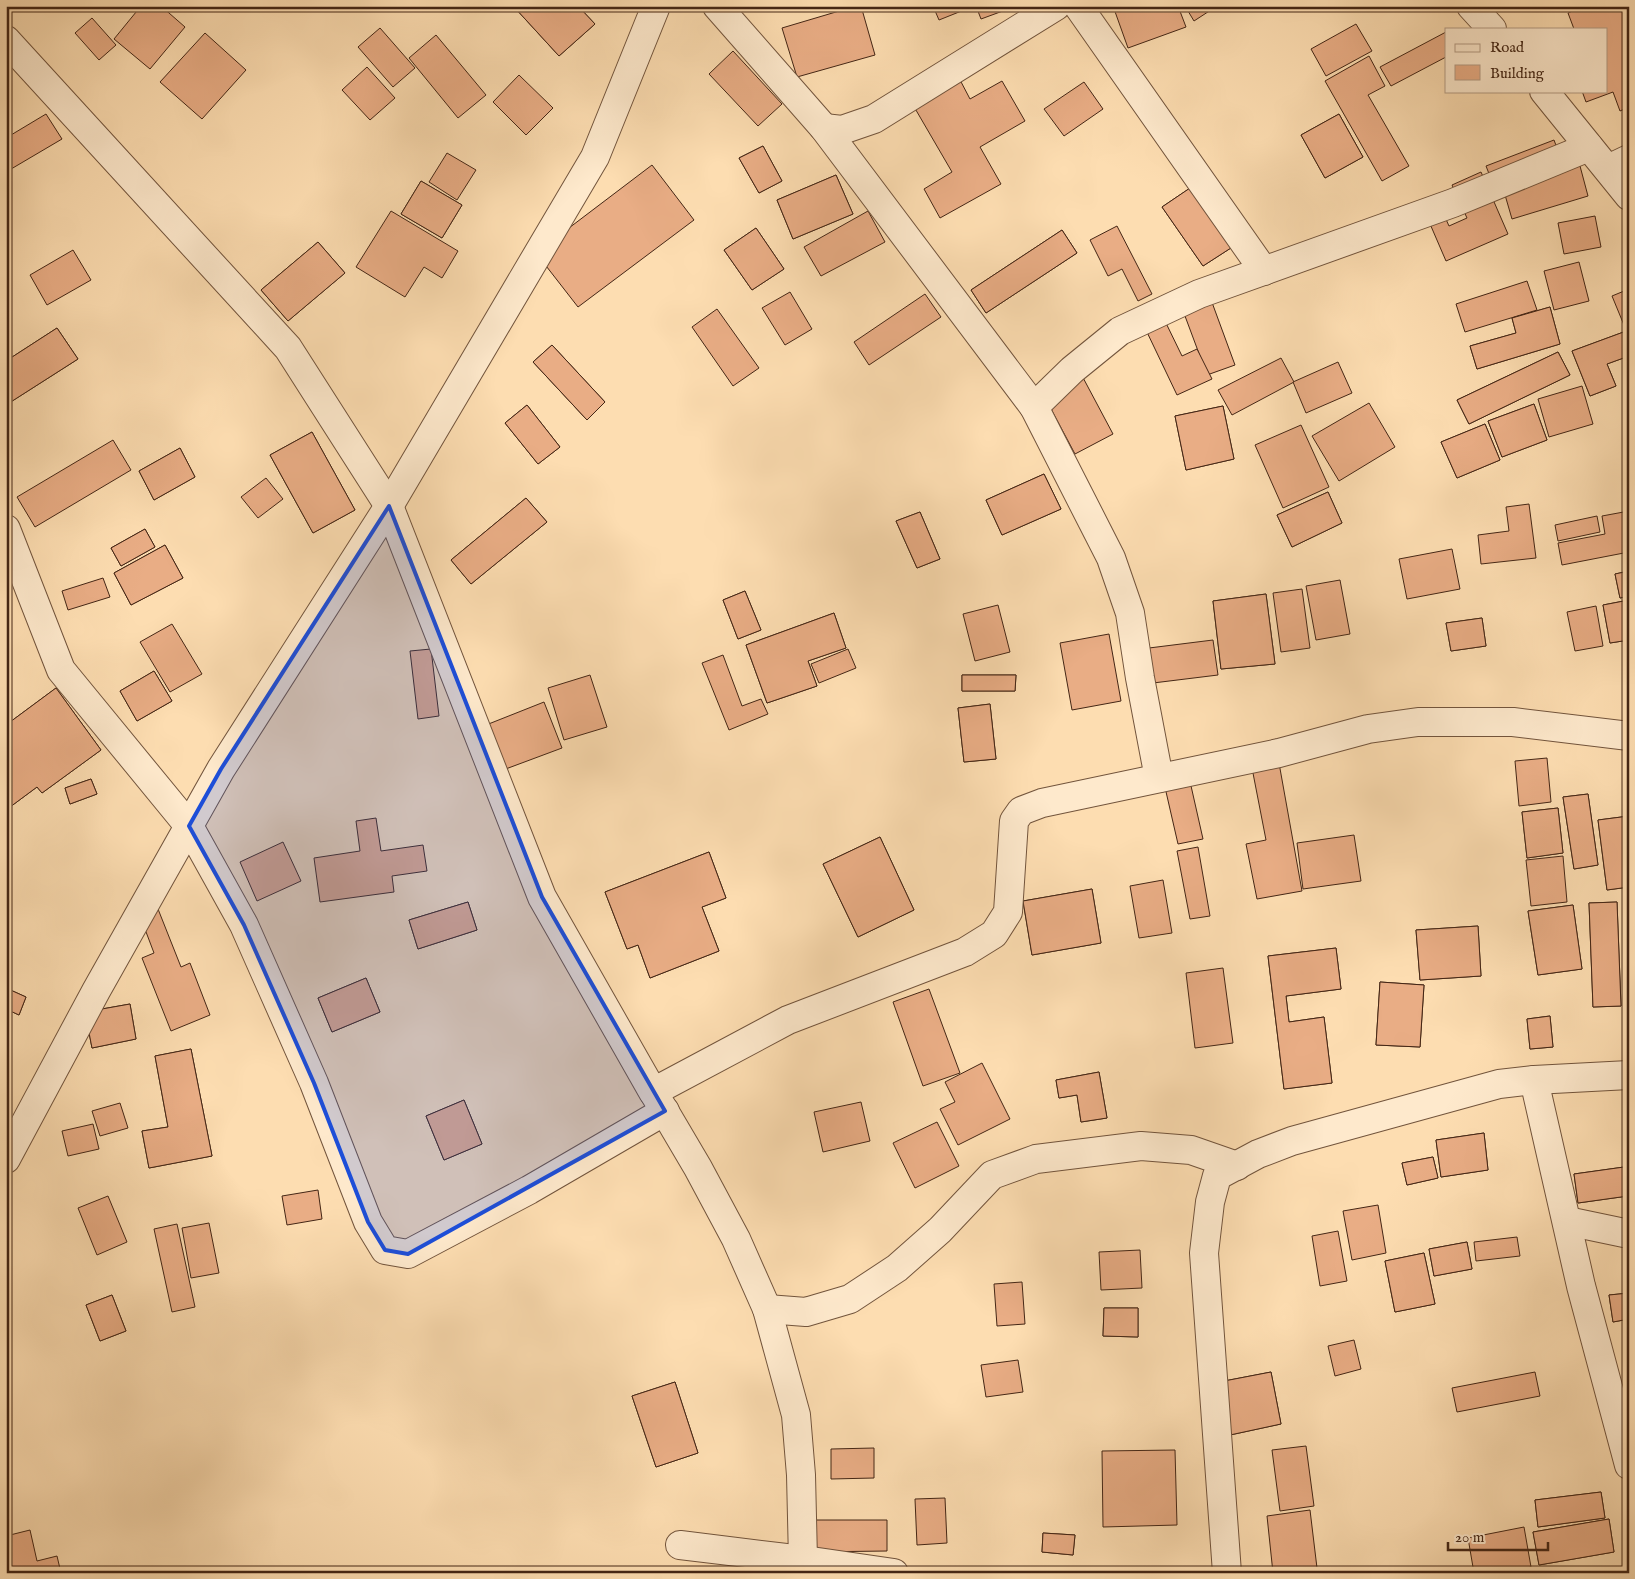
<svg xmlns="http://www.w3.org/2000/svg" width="1635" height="1579" font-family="'IM FELL English',serif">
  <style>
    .building { fill: #e9ad85; stroke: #442615 }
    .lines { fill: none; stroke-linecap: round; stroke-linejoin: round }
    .minor-casing { stroke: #72543c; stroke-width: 30 }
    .minor { stroke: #fee9cc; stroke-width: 28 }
    .marked { fill: #1d4ed8; fill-opacity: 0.2; stroke: #1d4ed8; stroke-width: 4; stroke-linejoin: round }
  </style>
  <rect width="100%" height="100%" fill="#fdddb1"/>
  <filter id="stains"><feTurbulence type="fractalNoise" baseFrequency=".004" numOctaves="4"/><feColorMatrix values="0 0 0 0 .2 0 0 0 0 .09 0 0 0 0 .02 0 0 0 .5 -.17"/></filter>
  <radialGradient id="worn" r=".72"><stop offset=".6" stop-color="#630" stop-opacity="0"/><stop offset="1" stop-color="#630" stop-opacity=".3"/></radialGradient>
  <!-- building -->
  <g class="building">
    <path d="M125,6H136L128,11Z"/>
    <path d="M125,6H136L128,11Z"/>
    <path d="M141,6H161L185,27L150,69L114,39Z"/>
    <path d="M517,6H578L595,24L559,56L515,8Z"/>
    <path d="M517,6H578L595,24L559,56L515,8Z"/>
    <path d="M856,6H861L875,55L797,77L782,28Z"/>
    <path d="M933,6H968L969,8L939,20Z"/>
    <path d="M976,6H1010L1011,8L981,19Z"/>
    <path d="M1113,6H1178L1186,27L1128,48Z"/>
    <path d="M1185,6H1217L1194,21Z"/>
    <path d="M1584,6H1629V107L1620,111L1613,92L1586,102L1582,91H1606V29H1574L1568,13Z"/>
    <path d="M92,18L116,45L99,60L75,33Z"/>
    <path d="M1356,24L1372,51L1326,76L1311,49Z"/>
    <path d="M380,28L415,68L393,87L358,47Z"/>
    <path d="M1446,32V57L1391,86L1380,67Z"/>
    <path d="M205,33L246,70L202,119L160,82Z"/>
    <path d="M436,35L486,95L458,118L409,58Z"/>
    <path d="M733,51L782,104L758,126L709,74Z"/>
    <path d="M1369,56L1385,86L1368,95L1409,166L1382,181L1325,81Z"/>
    <path d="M367,67L395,98L370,120L342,90Z"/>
    <path d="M519,75L553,108L526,135L493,102Z"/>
    <path d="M959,78L970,99L1002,81L1025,121L980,147L1001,184L940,218L924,189L952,172L913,105Z"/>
    <path d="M1084,82L1103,109L1064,136L1044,109Z"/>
    <path d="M46,114L62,139L6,172V138Z"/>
    <path d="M1339,114L1363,157L1325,178L1301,135Z"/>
    <path d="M1339,114L1363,157L1325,178L1301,135Z"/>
    <path d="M1554,140L1563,164L1495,189L1486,166Z"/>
    <path d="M763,146L782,181L759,193L739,158Z"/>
    <path d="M763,146L782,181L759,193L739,158Z"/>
    <path d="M447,153L476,170L457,200L429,182Z"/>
    <path d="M652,165L694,220L578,307L536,253Z"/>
    <path d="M1580,166L1588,196L1512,219L1503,188Z"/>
    <path d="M1481,172L1508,234L1446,261L1421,203L1436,197L1449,226L1467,218L1452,185Z"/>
    <path d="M836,175L853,214L793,239L777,200Z"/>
    <path d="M836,175L853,214L793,239L777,200Z"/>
    <path d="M421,181L462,205L442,238L401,214Z"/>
    <path d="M421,181L462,205L442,238L401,214Z"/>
    <path d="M1193,186L1234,246L1203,266L1162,207Z"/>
    <path d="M1193,186L1234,246L1203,266L1162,207Z"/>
    <path d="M391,211L458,251L442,278L424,267L405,297L356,267Z"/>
    <path d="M868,211L885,242L821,276L804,247Z"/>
    <path d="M1595,216L1601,247L1564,254L1558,223Z"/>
    <path d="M1117,226L1152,294L1138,301L1122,269L1108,276L1090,240Z"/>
    <path d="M756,228L784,269L752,290L724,250Z"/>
    <path d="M756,228L784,269L752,290L724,250Z"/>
    <path d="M1062,230L1077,253L986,313L971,290Z"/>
    <path d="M1062,230L1077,253L986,313L971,290Z"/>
    <path d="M318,242L345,273L288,321L261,290Z"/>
    <path d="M318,242L345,273L288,321L261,290Z"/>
    <path d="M73,250L91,280L47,305L30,275Z"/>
    <path d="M1579,262L1589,301L1554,310L1544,271Z"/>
    <path d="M1527,281L1537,310L1465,332L1456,304Z"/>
    <path d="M1629,289V329L1626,330L1612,296Z"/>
    <path d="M790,292L812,329L785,345L762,308Z"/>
    <path d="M925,294L941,317L869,365L854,342Z"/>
    <path d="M1210,297L1235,365L1207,375L1182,308Z"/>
    <path d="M1550,307L1560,344L1477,369L1470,346L1516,333L1512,318Z"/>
    <path d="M1550,307L1560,344L1477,369L1470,346L1516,333L1512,318Z"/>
    <path d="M717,309L759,368L733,386L692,327Z"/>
    <path d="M1164,319L1182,356L1197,349L1212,379L1177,395L1145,328Z"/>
    <path d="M57,328L78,359L6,405V361Z"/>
    <path d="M57,328L78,359L6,405V361Z"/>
    <path d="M1629,330V356L1607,364L1616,386L1590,396L1572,351Z"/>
    <path d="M1629,330V356L1607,364L1616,386L1590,396L1572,351Z"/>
    <path d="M552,345L605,402L587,420L533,362Z"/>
    <path d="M552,345L605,402L587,420L533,362Z"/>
    <path d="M1558,352L1570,375L1469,424L1457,400Z"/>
    <path d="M1558,352L1570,375L1469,424L1457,400Z"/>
    <path d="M1281,358L1294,382L1232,415L1218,390Z"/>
    <path d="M1338,362L1352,393L1306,413L1293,382Z"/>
    <path d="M1080,372L1113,434L1075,454L1042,392Z"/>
    <path d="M1582,386L1593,424L1549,437L1538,399Z"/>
    <path d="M1369,403L1395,447L1339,481L1312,436Z"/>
    <path d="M1534,404L1547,440L1502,457L1488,421Z"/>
    <path d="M1534,404L1547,440L1502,457L1488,421Z"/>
    <path d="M527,405L560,447L538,464L505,423Z"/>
    <path d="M527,405L560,447L538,464L505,423Z"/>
    <path d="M1223,406L1234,459L1186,470L1175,416Z"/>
    <path d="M1223,406L1234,459L1186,470L1175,416Z"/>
    <path d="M1485,424L1500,460L1457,478L1441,442Z"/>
    <path d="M1485,424L1500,460L1457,478L1441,442Z"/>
    <path d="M1301,425L1329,487L1283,508L1255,445Z"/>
    <path d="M312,432L355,510L313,533L270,455Z"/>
    <path d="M312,432L355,510L313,533L270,455Z"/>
    <path d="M113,440L131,470L35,527L17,497Z"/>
    <path d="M180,448L195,477L154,500L139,471Z"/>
    <path d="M180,448L195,477L154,500L139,471Z"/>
    <path d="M1044,474L1061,509L1002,535L986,500Z"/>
    <path d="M1044,474L1061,509L1002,535L986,500Z"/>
    <path d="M266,478L283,499L258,518L241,497Z"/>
    <path d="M1328,492L1342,523L1292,547L1277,515Z"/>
    <path d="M1328,492L1342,523L1292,547L1277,515Z"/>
    <path d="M526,498L547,522L471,584L451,560Z"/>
    <path d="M526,498L547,522L471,584L451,560Z"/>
    <path d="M1529,504L1536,558L1481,564L1478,535L1509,531L1506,507Z"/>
    <path d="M1629,511V552L1562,565L1558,543L1605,534L1602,516Z"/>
    <path d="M920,512L940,559L917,568L896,521Z"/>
    <path d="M920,512L940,559L917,568L896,521Z"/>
    <path d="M1597,516L1600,532L1558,541L1555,525Z"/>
    <path d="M145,529L155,547L121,566L111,548Z"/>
    <path d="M145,529L155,547L121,566L111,548Z"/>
    <path d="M165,545L183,578L131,605L114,573Z"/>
    <path d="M165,545L183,578L131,605L114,573Z"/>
    <path d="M1452,549L1460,589L1407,599L1399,559Z"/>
    <path d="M1629,571V596L1620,598L1615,574Z"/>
    <path d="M1629,571V596L1620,598L1615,574Z"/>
    <path d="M103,578L110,597L68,610L62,591Z"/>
    <path d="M1340,580L1350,634L1316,640L1306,586Z"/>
    <path d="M1302,589L1310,648L1281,652L1273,593Z"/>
    <path d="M745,591L761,630L738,639L723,600Z"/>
    <path d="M745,591L761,630L738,639L723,600Z"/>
    <path d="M1266,594L1275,664L1221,669L1213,601Z"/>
    <path d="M1266,594L1275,664L1221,669L1213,601Z"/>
    <path d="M1629,600V640L1610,643L1603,605Z"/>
    <path d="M1629,600V640L1610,643L1603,605Z"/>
    <path d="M998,605L1010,652L975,661L963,614Z"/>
    <path d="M1596,606L1603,646L1575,651L1567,612Z"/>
    <path d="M834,613L846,648L808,661L817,686L767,703L746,645Z"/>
    <path d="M834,613L846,648L808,661L817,686L767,703L746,645Z"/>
    <path d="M1482,618L1486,646L1451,651L1446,623Z"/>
    <path d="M1482,618L1486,646L1451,651L1446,623Z"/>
    <path d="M172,624L202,674L170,692L140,642Z"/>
    <path d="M1109,634L1121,701L1072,710L1060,643Z"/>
    <path d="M1213,640L1218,675L1153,683L1149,648Z"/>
    <path d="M431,649L439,716L418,719L410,651Z"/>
    <path d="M848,649L856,668L819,683L811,664Z"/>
    <path d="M723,655L742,706L761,699L768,714L729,730L702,663Z"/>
    <path d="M154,671L172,701L137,721L120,691Z"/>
    <path d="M154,671L172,701L137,721L120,691Z"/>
    <path d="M590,675L607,727L564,740L548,688Z"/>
    <path d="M962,675H1016L1015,691H962Z"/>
    <path d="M962,675H1016L1015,691H962Z"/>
    <path d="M56,688L101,750L42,793L37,787L6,810V765L8,764L6,762V725Z"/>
    <path d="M56,688L101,750L42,793L37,787L6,810V765L8,764L6,762V725Z"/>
    <path d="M544,702L562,748L503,770L486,725Z"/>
    <path d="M990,704L996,759L964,762L958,708Z"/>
    <path d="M990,704L996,759L964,762L958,708Z"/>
    <path d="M1547,758L1551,802L1519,806L1515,761Z"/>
    <path d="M1279,763L1302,891L1257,899L1246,844L1266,840L1252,768Z"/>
    <path d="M1189,777L1203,839L1178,844L1164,783Z"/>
    <path d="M91,779L97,794L70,804L65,788Z"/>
    <path d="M91,779L97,794L70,804L65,788Z"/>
    <path d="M1588,794L1598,865L1574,869L1563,797Z"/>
    <path d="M1588,794L1598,865L1574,869L1563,797Z"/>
    <path d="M1558,808L1563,853L1527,858L1522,812Z"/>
    <path d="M1558,808L1563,853L1527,858L1522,812Z"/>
    <path d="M1629,816V887L1607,890L1598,820Z"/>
    <path d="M1629,816V887L1607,890L1598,820Z"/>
    <path d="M376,818L381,851L423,845L427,871L392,876L394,892L320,902L314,858L360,851L356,821Z"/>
    <path d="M1354,835L1361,881L1303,889L1297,843Z"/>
    <path d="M880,837L914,910L858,937L823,864Z"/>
    <path d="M880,837L914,910L858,937L823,864Z"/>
    <path d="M283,842L301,881L257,901L240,862Z"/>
    <path d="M1198,847L1210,916L1190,919L1177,851Z"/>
    <path d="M709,852L726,898L702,907L719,951L650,978L638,945L627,949L605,892Z"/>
    <path d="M709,852L726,898L702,907L719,951L650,978L638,945L627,949L605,892Z"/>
    <path d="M1563,856L1567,902L1531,906L1526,860Z"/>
    <path d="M1163,880L1172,933L1139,938L1130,886Z"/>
    <path d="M1092,889L1101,943L1032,955L1023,901Z"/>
    <path d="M1092,889L1101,943L1032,955L1023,901Z"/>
    <path d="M468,902L477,930L418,949L409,920Z"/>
    <path d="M468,902L477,930L418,949L409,920Z"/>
    <path d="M1617,902L1621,1006L1593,1007L1589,903Z"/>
    <path d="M1617,902L1621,1006L1593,1007L1589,903Z"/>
    <path d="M1573,905L1582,969L1538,975L1528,911Z"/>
    <path d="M1573,905L1582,969L1538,975L1528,911Z"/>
    <path d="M158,909L181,967L190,963L210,1015L171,1031L142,958L154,953L140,916Z"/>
    <path d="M1478,926L1481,976L1420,980L1416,930Z"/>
    <path d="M1478,926L1481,976L1420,980L1416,930Z"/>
    <path d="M1336,948L1341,989L1286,996L1289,1022L1324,1017L1332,1083L1284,1089L1268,956Z"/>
    <path d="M1336,948L1341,989L1286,996L1289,1022L1324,1017L1332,1083L1284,1089L1268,956Z"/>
    <path d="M1223,968L1233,1043L1195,1048L1186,973Z"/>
    <path d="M366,978L380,1012L332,1032L318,998Z"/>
    <path d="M366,978L380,1012L332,1032L318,998Z"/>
    <path d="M1380,982L1424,985L1420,1047L1376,1045Z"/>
    <path d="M1380,982L1424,985L1420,1047L1376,1045Z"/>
    <path d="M6,988L26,997L19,1015L6,1009Z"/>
    <path d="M6,988L26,997L19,1015L6,1009Z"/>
    <path d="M929,989L960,1073L923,1086L893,1002Z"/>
    <path d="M130,1004L136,1039L92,1048L85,1012Z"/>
    <path d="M130,1004L136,1039L92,1048L85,1012Z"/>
    <path d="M1550,1016L1553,1047L1530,1049L1527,1019Z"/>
    <path d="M1550,1016L1553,1047L1530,1049L1527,1019Z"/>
    <path d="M191,1049L212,1156L149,1168L142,1131L168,1127L155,1056Z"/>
    <path d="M191,1049L212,1156L149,1168L142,1131L168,1127L155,1056Z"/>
    <path d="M982,1063L1010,1119L958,1145L940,1109L955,1102L945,1082Z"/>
    <path d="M1099,1072L1107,1118L1081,1122L1077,1095L1059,1098L1056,1080Z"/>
    <path d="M1099,1072L1107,1118L1081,1122L1077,1095L1059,1098L1056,1080Z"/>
    <path d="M464,1100L482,1144L444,1160L426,1116Z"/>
    <path d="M464,1100L482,1144L444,1160L426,1116Z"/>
    <path d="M861,1102L870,1141L823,1152L814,1112Z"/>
    <path d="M120,1103L128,1128L100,1136L92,1111Z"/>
    <path d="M937,1122L959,1166L915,1188L893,1143Z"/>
    <path d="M93,1124L99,1149L68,1156L62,1131Z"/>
    <path d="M1484,1133L1488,1170L1441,1177L1436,1140Z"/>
    <path d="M1484,1133L1488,1170L1441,1177L1436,1140Z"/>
    <path d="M1433,1157L1438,1178L1407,1185L1402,1163Z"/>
    <path d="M1433,1157L1438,1178L1407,1185L1402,1163Z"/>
    <path d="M1624,1167L1628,1196L1578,1203L1574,1174Z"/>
    <path d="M1624,1167L1628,1196L1578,1203L1574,1174Z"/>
    <path d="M318,1190L322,1219L287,1225L282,1196Z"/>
    <path d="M108,1196L127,1242L97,1255L78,1208Z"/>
    <path d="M1378,1205L1386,1253L1352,1260L1343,1211Z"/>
    <path d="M209,1223L219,1273L191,1278L182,1228Z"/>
    <path d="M177,1224L195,1307L172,1312L154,1229Z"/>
    <path d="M1338,1231L1347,1281L1320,1286L1312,1236Z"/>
    <path d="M1517,1237L1520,1256L1476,1261L1474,1242Z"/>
    <path d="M1467,1242L1472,1269L1434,1276L1429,1249Z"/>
    <path d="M1467,1242L1472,1269L1434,1276L1429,1249Z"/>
    <path d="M1140,1250L1142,1288L1101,1290L1099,1252Z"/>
    <path d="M1424,1253L1435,1304L1395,1312L1385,1261Z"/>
    <path d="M1424,1253L1435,1304L1395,1312L1385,1261Z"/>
    <path d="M1022,1282L1025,1324L997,1326L994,1284Z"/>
    <path d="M1629,1293V1319L1613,1322L1609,1295Z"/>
    <path d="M1629,1293V1319L1613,1322L1609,1295Z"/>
    <path d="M112,1295L126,1331L100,1341L86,1305Z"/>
    <path d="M112,1295L126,1331L100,1341L86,1305Z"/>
    <path d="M1104,1308H1138V1337L1103,1336Z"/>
    <path d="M1104,1308H1138V1337L1103,1336Z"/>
    <path d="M1354,1340L1361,1369L1335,1376L1328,1346Z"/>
    <path d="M1018,1360L1023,1392L986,1397L981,1365Z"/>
    <path d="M1271,1372L1281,1424L1230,1435L1219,1382Z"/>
    <path d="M1271,1372L1281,1424L1230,1435L1219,1382Z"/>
    <path d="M1535,1372L1540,1396L1457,1412L1452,1388Z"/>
    <path d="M675,1382L698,1453L656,1467L632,1396Z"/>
    <path d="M675,1382L698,1453L656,1467L632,1396Z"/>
    <path d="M1306,1446L1314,1506L1280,1511L1272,1450Z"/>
    <path d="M874,1448V1478L831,1479V1449Z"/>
    <path d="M1175,1450L1177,1525L1103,1527L1102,1451Z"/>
    <path d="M1601,1492L1605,1518L1538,1527L1535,1500Z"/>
    <path d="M1601,1492L1605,1518L1538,1527L1535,1500Z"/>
    <path d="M945,1498L947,1543L917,1545L915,1499Z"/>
    <path d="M1310,1510L1317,1568L1273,1573L1267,1516Z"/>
    <path d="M1609,1519L1614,1552L1539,1565L1533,1532Z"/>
    <path d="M1609,1519L1614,1552L1539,1565L1533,1532Z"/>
    <path d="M807,1520H887V1551L807,1552Z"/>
    <path d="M1524,1527L1531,1567L1502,1573H1474L1468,1538Z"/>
    <path d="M30,1530L37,1561L57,1556L61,1573H6V1536Z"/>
    <path d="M1043,1533L1075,1535L1073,1555L1042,1552Z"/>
    <path d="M1043,1533L1075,1535L1073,1555L1042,1552Z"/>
    <path d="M732,1568V1573H698V1572Z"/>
  </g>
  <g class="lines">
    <!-- minor casing -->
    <g class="minor-casing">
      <g id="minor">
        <path d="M717,6L824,128L1034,407L1111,558L1130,613L1140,678L1159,778"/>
        <path d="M1078,6L1264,271"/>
        <path d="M1471,6L1492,29"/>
        <path d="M6,40L288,348L389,506L542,897L653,1092L788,1020L965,952L994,934L1008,912L1014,821L1021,811L1042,803L1279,753L1368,729L1418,722H1513L1629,736"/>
        <path d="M1544,91L1629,196"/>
        <path d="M824,128L842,130L874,119L1056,6"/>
        <path d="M1608,169L1629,159"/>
        <path d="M1034,407L1072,370L1120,331L1199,294L1453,203L1589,147"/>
        <path d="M6,529L61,670L189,826L244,925L314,1083L368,1222L385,1250L408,1254L529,1190L665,1111"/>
        <path d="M1534,1080L1581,1286L1629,1465"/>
        <path d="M655,1095L698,1168L736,1239L767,1309L796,1415L801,1475L803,1560"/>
        <path d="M6,1159L96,991L221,769L389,506L595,157L656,6"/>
        <path d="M1567,1221L1629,1234"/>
        <path d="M767,1309L806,1312L850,1299L897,1268L940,1230L992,1175L1036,1159L1141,1146L1191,1150L1237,1166"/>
        <path d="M680,1545L803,1560L894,1573"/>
        <path d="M1227,1573L1204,1253L1210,1202L1217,1176L1258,1154L1292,1141L1499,1084L1534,1080L1629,1075"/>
      </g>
    </g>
    <!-- minor -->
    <use href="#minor" class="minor"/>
  </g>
  <!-- marked area -->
  <path class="marked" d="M389,506L542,897L665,1111L408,1254L385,1250L368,1222L314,1083L244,925L189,826L221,769Z"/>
  <!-- margin -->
  <rect width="1635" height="1579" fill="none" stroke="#fdddb1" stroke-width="25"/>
  <rect x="8" y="8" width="1620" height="1564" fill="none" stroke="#442615" stroke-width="2.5"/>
  <rect x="12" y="12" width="1610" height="1554" fill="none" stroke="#442615"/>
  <!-- legend -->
  <rect x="1445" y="28" width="162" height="65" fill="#fee9cc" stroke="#b49b83"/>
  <rect x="1455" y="44" width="25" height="8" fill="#fee9cc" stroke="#b49b83"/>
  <text x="1490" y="52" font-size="15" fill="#442615">Road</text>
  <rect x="1455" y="65" width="25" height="15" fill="#e9ad85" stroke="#b49b83"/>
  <text x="1490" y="78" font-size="15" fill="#442615">Building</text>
  <!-- scale -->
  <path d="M1448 1542v8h100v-8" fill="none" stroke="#442615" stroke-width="2.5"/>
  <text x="1455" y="1542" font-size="15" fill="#442615" stroke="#fee9cc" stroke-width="4" paint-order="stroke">20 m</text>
  <rect width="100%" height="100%" filter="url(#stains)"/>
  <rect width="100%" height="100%" fill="url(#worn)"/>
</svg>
